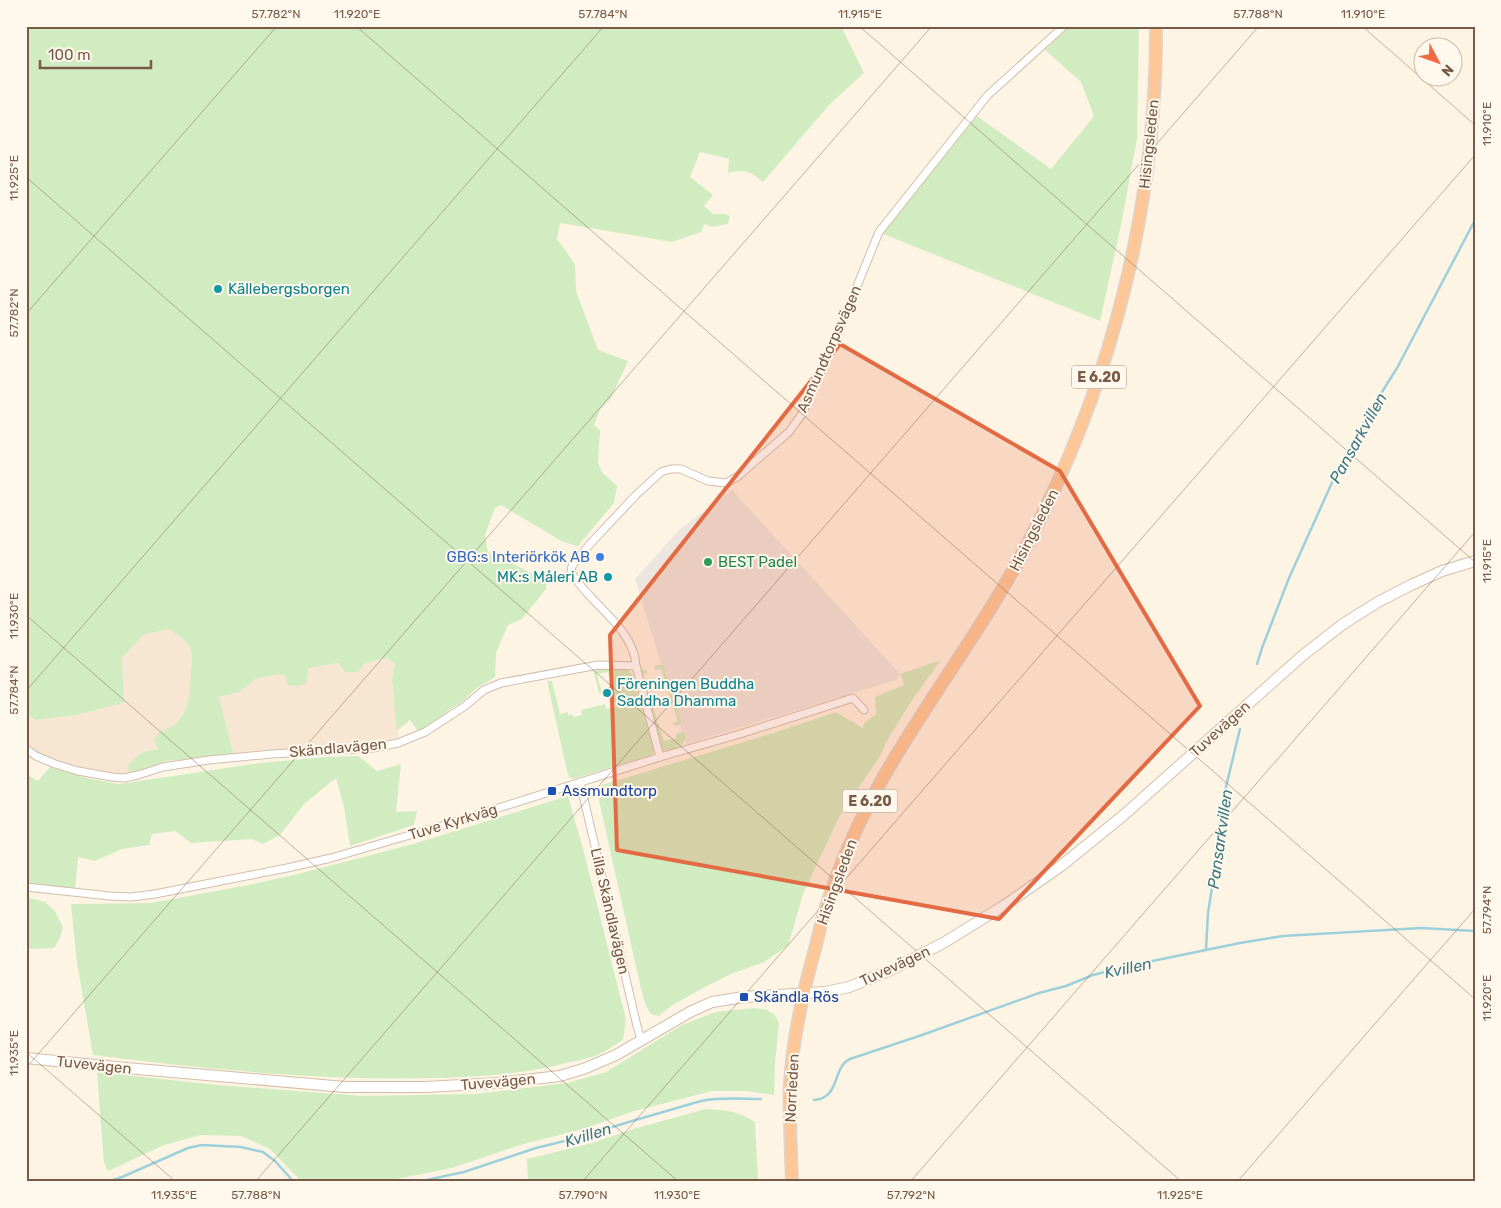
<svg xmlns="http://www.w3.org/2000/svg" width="1501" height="1208" font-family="Rubik,sans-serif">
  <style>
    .residential { fill: #f6e6d2 }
    .industrial { fill: #ede6df }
    .green { fill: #d2ecc1 }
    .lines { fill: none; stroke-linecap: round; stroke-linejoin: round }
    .stream { stroke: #9dd0db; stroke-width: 2.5 }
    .minor-casing { stroke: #d2beac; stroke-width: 9 }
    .secondary-casing { stroke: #d5bea9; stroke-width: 12 }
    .trunk-casing { stroke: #dcd4cf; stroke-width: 14 }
    .minor { stroke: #fff; stroke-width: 7 }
    .secondary { stroke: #fff; stroke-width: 10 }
    .trunk { stroke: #fdc798; stroke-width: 11 }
    .marked { fill: #e36a43; fill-opacity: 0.2; stroke: #e36a43; stroke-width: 4; stroke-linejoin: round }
    .ticks { fill: none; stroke: #785a48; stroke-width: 1; stroke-opacity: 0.45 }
    .culture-dot { fill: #0f9aa8; stroke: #fff8ec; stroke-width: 2 }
    .shop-dot { fill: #3f7fe0; stroke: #fff8ec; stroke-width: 2 }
    .leisure-dot { fill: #2e9e5b; stroke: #fff8ec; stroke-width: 2 }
    .transit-dot { fill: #1a4fb4; stroke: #fff8ec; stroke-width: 2 }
    .labels { text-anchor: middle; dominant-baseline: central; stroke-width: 4; stroke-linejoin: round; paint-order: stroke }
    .shield { fill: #fff8ec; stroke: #a08979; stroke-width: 1 }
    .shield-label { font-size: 14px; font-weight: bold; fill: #785a48 }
    .street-label { font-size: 15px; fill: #785a48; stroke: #fff8ec }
    .culture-label { font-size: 15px; fill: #0d838f; stroke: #fff8ec; text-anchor: start }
    .shop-label { font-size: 15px; fill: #366cbe; stroke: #fff8ec; text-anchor: end }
    .leisure-label { font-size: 15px; fill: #27864d; stroke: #fff8ec; text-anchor: start }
    .transit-label { font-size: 15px; fill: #164399; stroke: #fff8ec; text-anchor: start }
    .water-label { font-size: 16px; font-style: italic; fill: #3d7886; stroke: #fff8ec }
    .neatline { fill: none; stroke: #785a48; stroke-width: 2 }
    .ticks-label { font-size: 12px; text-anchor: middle; fill: #785a48 }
  </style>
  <rect width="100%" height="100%" fill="#fef4e4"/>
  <!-- residential -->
  <g class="residential">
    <path d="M169,629L185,641L192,652L190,700L183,717L168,729L158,749L148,750L128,766L129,773L115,774L66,766L26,748V714L37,720L76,715L124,703L122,658L143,635Z"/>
    <path d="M387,658L395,664L392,680L393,695L396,709V721L399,740L353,746L234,756L219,697L240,692L255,679L279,674L285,676L308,668L339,663H364Z"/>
  </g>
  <!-- industrial -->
  <path class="industrial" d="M732,490L900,674L896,680L686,744L635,579L679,530Z"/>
  <!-- green -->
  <g class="green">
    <path d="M26,26H841L864,73L830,104L763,182C749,171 746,169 728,173L729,159L700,152L690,177L713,195L704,206L713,214H725L730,216L728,224L712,227L704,224L701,232L672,242L560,223L557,239L575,264L576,291L598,350L628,361L611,398L600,410L594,425L600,430L598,463L602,472L617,486L614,503L578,546L563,542L501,505L495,508L485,535L488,552L514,564L547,582L546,589L522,619L508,625L496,653L495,677L474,690L463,701L449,710L436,721L418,731L410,720L397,731L392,680L395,664L387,658L364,663L358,672H345L339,663L308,668L306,684L297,686L288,685L285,676L279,674L255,679L240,692L219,697L234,756L166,761L147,770L129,773L128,766C137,754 143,751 158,749L154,740L159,732C189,723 189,701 191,673C191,667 193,657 191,650C187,640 177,635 169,629L143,635L122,658L124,703L76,715L36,720L26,714Z"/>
    <path d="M1070,26H1139L1137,139L1120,230L1100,321L883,234L892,220L977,116L1051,169L1094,116L1081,82L1045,50Z"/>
    <path d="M941,660L912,700L887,741L880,756L839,817L803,894L788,946L764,962L731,974L705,987L671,1006L659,1016L651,1014L646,1006L641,989L599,800L602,785L773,733L836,712L863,728L864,723L876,714L875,697L904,685L900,674Z"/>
    <path d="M663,665L681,721V724L676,726L672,723L678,721L661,669L655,670V665Z"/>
    <path d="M597,668L627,669L632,674L654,751L652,755L649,756L572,779L569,777L567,771L547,681H552L560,714L568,712V715L572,714L573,717L582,715L581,710L605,704L606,709L616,707L608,672L597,674L602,693H599L594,674V671Z"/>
    <path d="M643,669L648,672L643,675L664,741L676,738V735L680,732H683C693,744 669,754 660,749L640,670Z"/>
    <path d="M359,756L377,771L401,764L396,812L417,811L414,825L350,846L344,807L336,778L304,804L280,835L263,844L252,839L191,843L175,831L152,834L149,845L122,849L95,861L78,857L75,889L26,885V774L38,781L50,767L86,778L119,784L260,763L326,757Z"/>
    <path d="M568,796L583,849L626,1019L623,1040C614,1045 604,1053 593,1057C586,1059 579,1060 571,1062C530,1073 487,1076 444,1078C327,1081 209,1070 93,1055L77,963L71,904L151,903L248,885L298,874L413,844Z"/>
    <path d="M26,897L45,902L55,911L63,927L60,938L54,948L31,949L26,947Z"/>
    <path d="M754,1008L765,1009L774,1014L779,1023L775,1063L774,1095L745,1091H712L631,1112L583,1129L520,1145L452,1168L397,1179L311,1182L299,1179L270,1149L241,1136L201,1135L164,1145L108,1171L104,1163L97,1072L217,1085L363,1096L475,1094L567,1083L606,1072L682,1025L715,1012Z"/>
    <path d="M706,1109C726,1110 738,1111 755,1122L758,1182H528L527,1159L592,1143L633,1129Z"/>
  </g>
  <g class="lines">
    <!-- stream -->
    <g class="stream">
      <path d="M1257,664L1262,648L1289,578L1339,467L1367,416L1397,368L1475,220"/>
      <path d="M1206,949L1208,913L1215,868L1219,830L1224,795L1240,729"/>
      <path d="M814,1100C841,1098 832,1067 850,1059L922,1035L1039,993L1066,986L1093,975L1133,965L1240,943L1283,936L1421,928L1475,931"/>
      <path d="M107,1182L122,1177L188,1148L202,1145L241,1147L263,1152L275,1161L294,1182"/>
      <path d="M417,1182L464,1172L536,1148L577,1138L632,1121L701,1101C721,1097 741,1099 761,1099"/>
    </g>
    <!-- minor casing -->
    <g class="minor-casing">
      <g id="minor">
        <path d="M636,666C634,627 589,604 571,572L572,566L590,544L636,495L661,472L671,469H681L708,481L726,483L737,477L789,432L802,414L840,328L879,232L987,96L1064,26"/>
        <path d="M26,749L36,756L55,764L78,771L112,777L124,778L138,775L163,767L209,760L272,754L373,748L398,743L425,732L465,706L484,690L501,683L598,665L636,666L660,757"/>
        <path d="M580,782L637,1026L641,1040"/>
        <path d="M26,887L110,896L131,897L155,894L287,868L331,858L451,823L660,757L740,734L853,698L864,710"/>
      </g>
    </g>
    <!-- secondary casing -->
    <g class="secondary-casing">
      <path id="secondary" d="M26,1058L126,1068L345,1087H425L498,1083L560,1076L586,1068L616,1055L690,1012L712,1002L744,997L825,992L849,987L891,970L945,942L1008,903L1061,866L1125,814L1302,656L1343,624L1378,602L1411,585L1442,571L1475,561"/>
    </g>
    <!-- trunk casing -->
    <g class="trunk-casing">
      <path id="trunk" d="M792,1182C791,1149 789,1116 790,1083C793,1037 803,992 815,949C819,935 821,920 826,907C841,860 862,814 887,771C933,692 988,621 1030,539C1112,382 1157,204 1156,26"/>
    </g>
    <!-- minor -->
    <use href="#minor" class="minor"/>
    <!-- secondary -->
    <use href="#secondary" class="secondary"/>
    <!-- trunk -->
    <use href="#trunk" class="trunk"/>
  </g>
  <!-- marked area -->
  <path class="marked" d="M840,344L1060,471L1200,706L999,919L617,850L610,635Z"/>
  <!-- ticks -->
  <path class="ticks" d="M356,26L1475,999M859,26L1475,562M1362,26L1475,125M26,177L1182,1182M26,314L277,26M26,615L679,1182M26,691L604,26M26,1052L176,1182M26,1068L932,26M255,1182L1259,26M582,1182L1475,155M910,1182L1475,532M1237,1182L1475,909"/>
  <!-- markers -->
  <g class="culture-dot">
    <circle cx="218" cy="289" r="5"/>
    <circle cx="608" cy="577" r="5"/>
    <circle cx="607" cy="693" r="5"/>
  </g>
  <circle class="shop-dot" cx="600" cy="557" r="5"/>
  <circle class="leisure-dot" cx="708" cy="562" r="5"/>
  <g class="transit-dot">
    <rect x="547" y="786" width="10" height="10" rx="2.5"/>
    <rect x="739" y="992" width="10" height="10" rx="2.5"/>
  </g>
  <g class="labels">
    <!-- shield labels -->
    <g class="shield">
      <rect x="1071.5" y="365.5" width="55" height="23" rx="4"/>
      <rect x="842.5" y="789.5" width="55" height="23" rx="4"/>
    </g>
    <g class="shield-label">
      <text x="1099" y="377">E 6.20</text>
      <text x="870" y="801">E 6.20</text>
    </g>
    <!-- street labels -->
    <g class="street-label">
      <text transform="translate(1149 144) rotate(-84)">Hisingsleden</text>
      <text transform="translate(829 349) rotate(-66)">Asmundtorpsvägen</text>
      <text transform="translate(1034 530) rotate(-63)">Hisingsleden</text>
      <text transform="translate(1220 729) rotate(-42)">Tuvevägen</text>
      <text transform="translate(338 748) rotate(-5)">Skändlavägen</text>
      <text transform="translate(453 822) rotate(-17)">Tuve Kyrkväg</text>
      <text transform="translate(837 882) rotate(-70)">Hisingsleden</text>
      <text transform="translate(610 911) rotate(77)">Lilla Skändlavägen</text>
      <text transform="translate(895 966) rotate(-25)">Tuvevägen</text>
      <text transform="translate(94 1065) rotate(6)">Tuvevägen</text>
      <text transform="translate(498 1082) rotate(-5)">Tuvevägen</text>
      <text transform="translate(792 1088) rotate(-87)">Norrleden</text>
    </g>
    <!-- culture labels -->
    <g class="culture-label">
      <text x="228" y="289">Källebergsborgen</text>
      <text x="598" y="577" text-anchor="end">MK:s Måleri AB</text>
      <text x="617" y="684">Föreningen Buddha<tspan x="617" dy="17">Saddha Dhamma</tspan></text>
    </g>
    <!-- shop labels -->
    <g class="shop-label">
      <text x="590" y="557">GBG:s Interiörkök AB</text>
    </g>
    <!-- leisure labels -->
    <g class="leisure-label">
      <text x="718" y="562">BEST Padel</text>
    </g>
    <!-- transit labels -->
    <g class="transit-label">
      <text x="562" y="791">Assmundtorp</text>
      <text x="754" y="997">Skändla Rös</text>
    </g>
    <!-- water labels -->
    <g class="water-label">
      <text transform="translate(1358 438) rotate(-61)">Pansarkvillen</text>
      <text transform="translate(1220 839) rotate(-82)">Pansarkvillen</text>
      <text transform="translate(1128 968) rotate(-12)">Kvillen</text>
      <text transform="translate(588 1135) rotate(-17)">Kvillen</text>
    </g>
  </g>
  <!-- border -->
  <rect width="1501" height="1208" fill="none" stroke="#fff8ec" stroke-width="55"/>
  <!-- north arrow -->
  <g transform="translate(1438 62) rotate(131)"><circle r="24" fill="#fff8ec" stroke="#c9b9aa"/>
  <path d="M0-4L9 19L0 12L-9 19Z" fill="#ef6c42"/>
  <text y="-8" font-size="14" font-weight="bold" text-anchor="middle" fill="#785a48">N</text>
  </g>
  <!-- scale -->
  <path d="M40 60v8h111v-8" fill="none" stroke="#785a48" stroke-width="2.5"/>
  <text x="48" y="60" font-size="15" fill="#785a48" stroke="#fff8ec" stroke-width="4" paint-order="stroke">100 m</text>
  <rect x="28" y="28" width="1446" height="1152" class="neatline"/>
  <g class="ticks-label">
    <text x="276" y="18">57.782°N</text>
    <text x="357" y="18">11.920°E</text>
    <text x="603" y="18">57.784°N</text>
    <text x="860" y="18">11.915°E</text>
    <text x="1258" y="18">57.788°N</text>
    <text x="1363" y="18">11.910°E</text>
    <text transform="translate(1487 124) rotate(-90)" y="4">11.910°E</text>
    <text transform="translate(14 178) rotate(-90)" y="4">11.925°E</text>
    <text transform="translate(14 313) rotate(-90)" y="4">57.782°N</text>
    <text transform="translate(1487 561) rotate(-90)" y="4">11.915°E</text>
    <text transform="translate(14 616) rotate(-90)" y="4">11.930°E</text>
    <text transform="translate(14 690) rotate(-90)" y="4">57.784°N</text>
    <text transform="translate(1487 910) rotate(-90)" y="4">57.794°N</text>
    <text transform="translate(1487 998) rotate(-90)" y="4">11.920°E</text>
    <text transform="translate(14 1053) rotate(-90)" y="4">11.935°E</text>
    <text x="174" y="1199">11.935°E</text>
    <text x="256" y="1199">57.788°N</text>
    <text x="583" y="1199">57.790°N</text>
    <text x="677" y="1199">11.930°E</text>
    <text x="911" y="1199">57.792°N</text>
    <text x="1180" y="1199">11.925°E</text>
  </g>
</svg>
